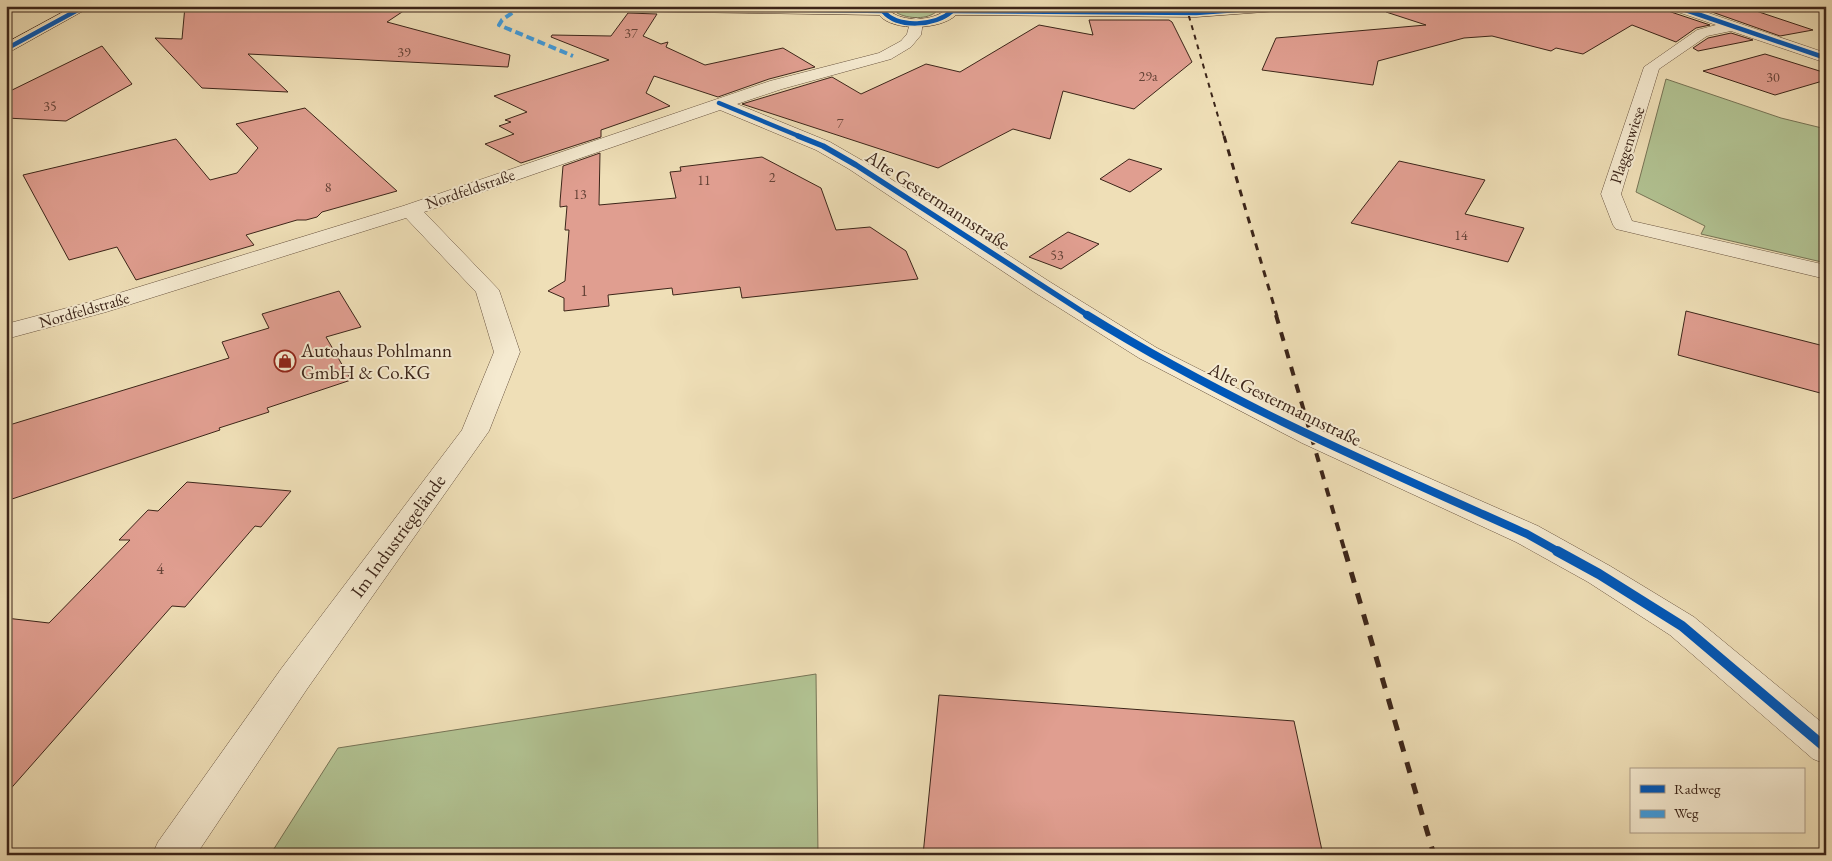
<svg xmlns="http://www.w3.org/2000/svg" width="1832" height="861" font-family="'EB Garamond',serif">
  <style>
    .green { fill: #b2c393; stroke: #777456 }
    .building { fill: #e09e90; stroke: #3c2519 }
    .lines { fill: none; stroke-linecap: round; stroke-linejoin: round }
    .minor-casing { stroke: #695440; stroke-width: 1 }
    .major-casing { stroke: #3c2519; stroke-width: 1 }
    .minor { fill: #f5ead0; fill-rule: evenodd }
    .major { fill: #efdfb7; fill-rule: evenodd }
    .rail-far3 { stroke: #3c2519; stroke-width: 2; stroke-dasharray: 5 5; stroke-linecap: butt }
    .rail-far2 { stroke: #3c2519; stroke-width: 3; stroke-dasharray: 7 7; stroke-linecap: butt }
    .rail-far1 { stroke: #3c2519; stroke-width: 4; stroke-dasharray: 9 9; stroke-linecap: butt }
    .rail { stroke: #3c2519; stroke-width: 5; stroke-dasharray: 11 11; stroke-linecap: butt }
    .quiet { stroke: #3f9cdf; stroke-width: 4; stroke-dasharray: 8 4; stroke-linecap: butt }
    .cycleway-far3-casing { stroke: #f5ead0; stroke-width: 6 }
    .cycleway-far2-casing { stroke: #f5ead0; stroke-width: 8 }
    .cycleway-far1-casing { stroke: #f5ead0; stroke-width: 11 }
    .cycleway-casing { stroke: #f5ead0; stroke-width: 13 }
    .cycleway-far3 { stroke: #0057b8; stroke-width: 4.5 }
    .cycleway-far2 { stroke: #0057b8; stroke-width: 5.5 }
    .cycleway-far1 { stroke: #0057b8; stroke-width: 8 }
    .cycleway { stroke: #0057b8; stroke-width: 10 }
    .labels { text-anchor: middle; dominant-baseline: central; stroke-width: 4; stroke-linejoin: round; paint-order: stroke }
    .far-number-label { font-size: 14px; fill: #654337 }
    .far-street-label { font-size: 16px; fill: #3c2519; stroke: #f5ead0 }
    .number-label { font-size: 16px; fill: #654337 }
    .street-label { font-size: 19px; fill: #3c2519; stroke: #f5ead0 }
    .poi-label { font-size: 19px; fill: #3c2519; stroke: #f5ead0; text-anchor: start }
  </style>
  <rect width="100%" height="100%" fill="#efdfb7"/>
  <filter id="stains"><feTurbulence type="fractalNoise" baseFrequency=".004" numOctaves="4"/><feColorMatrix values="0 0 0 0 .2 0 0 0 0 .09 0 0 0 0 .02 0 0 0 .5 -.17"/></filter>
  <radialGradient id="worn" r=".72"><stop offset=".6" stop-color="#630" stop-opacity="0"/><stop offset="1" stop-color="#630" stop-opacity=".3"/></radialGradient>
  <!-- green -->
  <g class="green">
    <path d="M902,6H931L937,11C928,20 908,19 897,13L898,8Z"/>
    <path d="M1666,79L1781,118L1826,129V263L1701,234L1705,226L1636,192Z"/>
    <path d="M816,674L818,855H270L338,748Z"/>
  </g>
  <!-- building -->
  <g class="building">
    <path d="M185,6H411L387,22L510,55L508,67L248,54L288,92L202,88L155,38L182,39Z"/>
    <path d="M1387,6H1665L1668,11L1710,25L1696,28L1676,42L1632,25L1583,54L1556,48L1551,51L1492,36L1464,38L1378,61L1373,85L1262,70L1276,38L1426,25L1386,12Z"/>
    <path d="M1695,6H1741L1813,30L1780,36Z"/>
    <path d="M628,13L657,14L643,36L661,44L668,42L666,47L705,65L783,48L815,67L769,79L718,97L654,76L646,93L670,106L601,130V137L521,163L485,144L514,134L499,126L511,122L505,120L527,112L494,96L609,60L551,37L552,35L611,36Z"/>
    <path d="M1089,20H1169L1172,22L1192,62L1134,109L1063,91L1050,139L1013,129L938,168L742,104L832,77L861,94L926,64L960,72L1039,25L1093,35Z"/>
    <path d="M1731,33L1753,40L1698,51L1693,48L1708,38Z"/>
    <path d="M102,46L132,84L66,121L6,118V93Z"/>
    <path d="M1765,54L1826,73V80L1775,95L1703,71Z"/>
    <path d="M305,108L397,191L322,212L317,217L306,220H297L246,235L254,245L136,280L117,247L69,260L23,175L176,139L210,180L237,173L258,148L236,124Z"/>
    <path d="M600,153L599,205L676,198L670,172L681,171L680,167L762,157L821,188L836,230L870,227L906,251L918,279L742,298L740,287L673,295L672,288L608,295L609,306L564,311V298L548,291L565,281L569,230H565L567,206L560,207V202L563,166Z"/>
    <path d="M1129,159L1162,169L1130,192L1100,179Z"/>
    <path d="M1399,161L1485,180L1465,214L1524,228L1508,262L1351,223Z"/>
    <path d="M1068,232L1099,244L1061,269L1029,257Z"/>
    <path d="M339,291L361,327L326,337L351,380L267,408L269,412L219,428L220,430L6,501V426L229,358L222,342L269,328L262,314Z"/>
    <path d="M1686,311L1824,346V394L1678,355Z"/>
    <path d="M187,482L291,491L261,527L255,526L185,607L172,606L6,794V618L49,623L130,540H119L148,510L158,511Z"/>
    <path d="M939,695L1294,721L1323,855H923Z"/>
  </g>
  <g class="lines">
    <!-- minor casing -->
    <g class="minor-casing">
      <g id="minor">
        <path d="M1667,6H1688L1826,53V63L1731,31L1707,36L1659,69L1621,194L1632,221L1826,265V279L1616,229L1613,225L1601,194L1644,67L1697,30L1716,25L1669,9Z"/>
        <path d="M916,18L921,19L923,22L921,35L911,47L891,59L782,89L737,104L830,142L863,161L1050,282L1157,348L1322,431L1538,526L1610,566L1694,617L1826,726V764L1813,759L1670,635L1588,582L1516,542L1302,443L1139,358L1034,292L849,169L816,150L720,110L424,212L499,290L520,352L489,431L307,689L196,855H152L158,842L281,669L462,430L494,352L476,292L406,218L106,312L6,339V324L90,302L403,206L770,81L879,53L901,41L907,34L911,19Z"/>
      </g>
    </g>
    <!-- major casing -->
    <g class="major-casing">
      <g id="major">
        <path d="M74,6H92L6,54V43Z"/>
        <path d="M542,6H893L890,11C902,22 932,21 944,11L941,6L1196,9L1230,6H1298L1291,10L1196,17L956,15C941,30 893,32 879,15L549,10Z"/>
      </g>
    </g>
    <!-- minor -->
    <use href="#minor" class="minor"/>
    <!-- major -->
    <use href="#major" class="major"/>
    <!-- rail-far3 -->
    <path class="rail-far3" d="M1186,6L1224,137"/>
    <!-- rail-far2 -->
    <path class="rail-far2" d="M1224,136L1277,316"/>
    <!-- rail-far1 -->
    <path class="rail-far1" d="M1276,315L1345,552"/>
    <!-- rail -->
    <path class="rail" d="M1345,551L1434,855"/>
    <!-- quiet -->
    <path class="quiet" d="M522,6L502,20L499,25L573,56"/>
    <!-- cycleway-far3 casing -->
    <g class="cycleway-far3-casing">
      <g id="cycleway-far3">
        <path d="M549,6L883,11"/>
        <path d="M886,6L883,11C898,29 936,26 952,11L948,6"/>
        <path d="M1674,6L1826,58"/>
        <path d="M952,11L1196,13L1291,6"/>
        <path d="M6,49L85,6"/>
        <path d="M719,103L801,137"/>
      </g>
    </g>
    <!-- cycleway-far2 casing -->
    <g class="cycleway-far2-casing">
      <path id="cycleway-far2" d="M798,136L823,146L856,165L1089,316"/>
    </g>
    <!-- cycleway-far1 casing -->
    <g class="cycleway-far1-casing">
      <path id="cycleway-far1" d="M1087,315C1227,402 1378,467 1527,534L1559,552"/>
    </g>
    <!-- cycleway casing -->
    <g class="cycleway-casing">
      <path id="cycleway" d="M1557,551L1599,574L1682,626L1826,748"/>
    </g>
    <!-- cycleway-far3 -->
    <use href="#cycleway-far3" class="cycleway-far3"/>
    <!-- cycleway-far2 -->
    <use href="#cycleway-far2" class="cycleway-far2"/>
    <!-- cycleway-far1 -->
    <use href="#cycleway-far1" class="cycleway-far1"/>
    <!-- cycleway -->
    <use href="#cycleway" class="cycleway"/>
  </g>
  <!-- icons -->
  <defs>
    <g id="shop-ring" transform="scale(1.125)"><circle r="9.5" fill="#f5ead0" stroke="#8f2418" stroke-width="1.5"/><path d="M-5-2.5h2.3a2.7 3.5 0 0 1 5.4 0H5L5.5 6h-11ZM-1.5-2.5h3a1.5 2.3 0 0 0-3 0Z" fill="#8f2418"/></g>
  </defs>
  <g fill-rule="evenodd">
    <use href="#shop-ring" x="285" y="361"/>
  </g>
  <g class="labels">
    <!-- far-number labels -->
    <g class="far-number-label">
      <text x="631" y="33">37</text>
      <text x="404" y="52">39</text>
      <text x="1148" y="76">29a</text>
      <text x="1773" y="77">30</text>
      <text x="50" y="106">35</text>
      <text x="840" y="123">7</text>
      <text x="772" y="177">2</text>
      <text x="704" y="180">11</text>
      <text x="328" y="187">8</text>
      <text x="580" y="194">13</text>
      <text x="1461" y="235">14</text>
      <text x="1057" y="255">53</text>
    </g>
    <!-- far-street labels -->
    <g class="far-street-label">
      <text transform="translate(1627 145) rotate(-72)">Plaggenwiese</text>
      <text transform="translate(470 189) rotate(-19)">Nordfeldstraße</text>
      <text transform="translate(84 310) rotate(-16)">Nordfeldstraße</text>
    </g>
    <!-- number labels -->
    <g class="number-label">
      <text x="584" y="290">1</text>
      <text x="160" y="568">4</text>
    </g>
    <!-- street labels -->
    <g class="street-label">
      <text transform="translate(938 200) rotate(33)">Alte Gestermannstraße</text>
      <text transform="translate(1285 404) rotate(26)">Alte Gestermannstraße</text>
      <text transform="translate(398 536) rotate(-54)">Im Industriegelände</text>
    </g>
    <!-- poi labels -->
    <g class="poi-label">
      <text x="301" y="350">Autohaus Pohlmann<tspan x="301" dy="22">GmbH &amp; Co.KG</tspan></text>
    </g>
  </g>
  <!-- margin -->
  <rect width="1832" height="861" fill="none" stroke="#efdfb7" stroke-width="25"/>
  <rect x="8" y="8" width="1817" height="846" fill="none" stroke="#3c2519" stroke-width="2.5"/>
  <rect x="12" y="12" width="1807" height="836" fill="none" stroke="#3c2519"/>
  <!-- legend -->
  <rect x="1630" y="768" width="175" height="65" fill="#f5ead0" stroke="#ab9b87"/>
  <rect x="1640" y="785" width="25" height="8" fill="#0057b8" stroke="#ab9b87"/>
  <text x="1674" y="794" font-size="15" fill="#3c2519">Radweg</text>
  <rect x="1640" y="810" width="25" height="8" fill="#3f9cdf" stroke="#ab9b87"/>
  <text x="1674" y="818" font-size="15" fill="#3c2519">Weg</text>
  <rect width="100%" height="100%" filter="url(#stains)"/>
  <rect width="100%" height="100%" fill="url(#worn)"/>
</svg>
